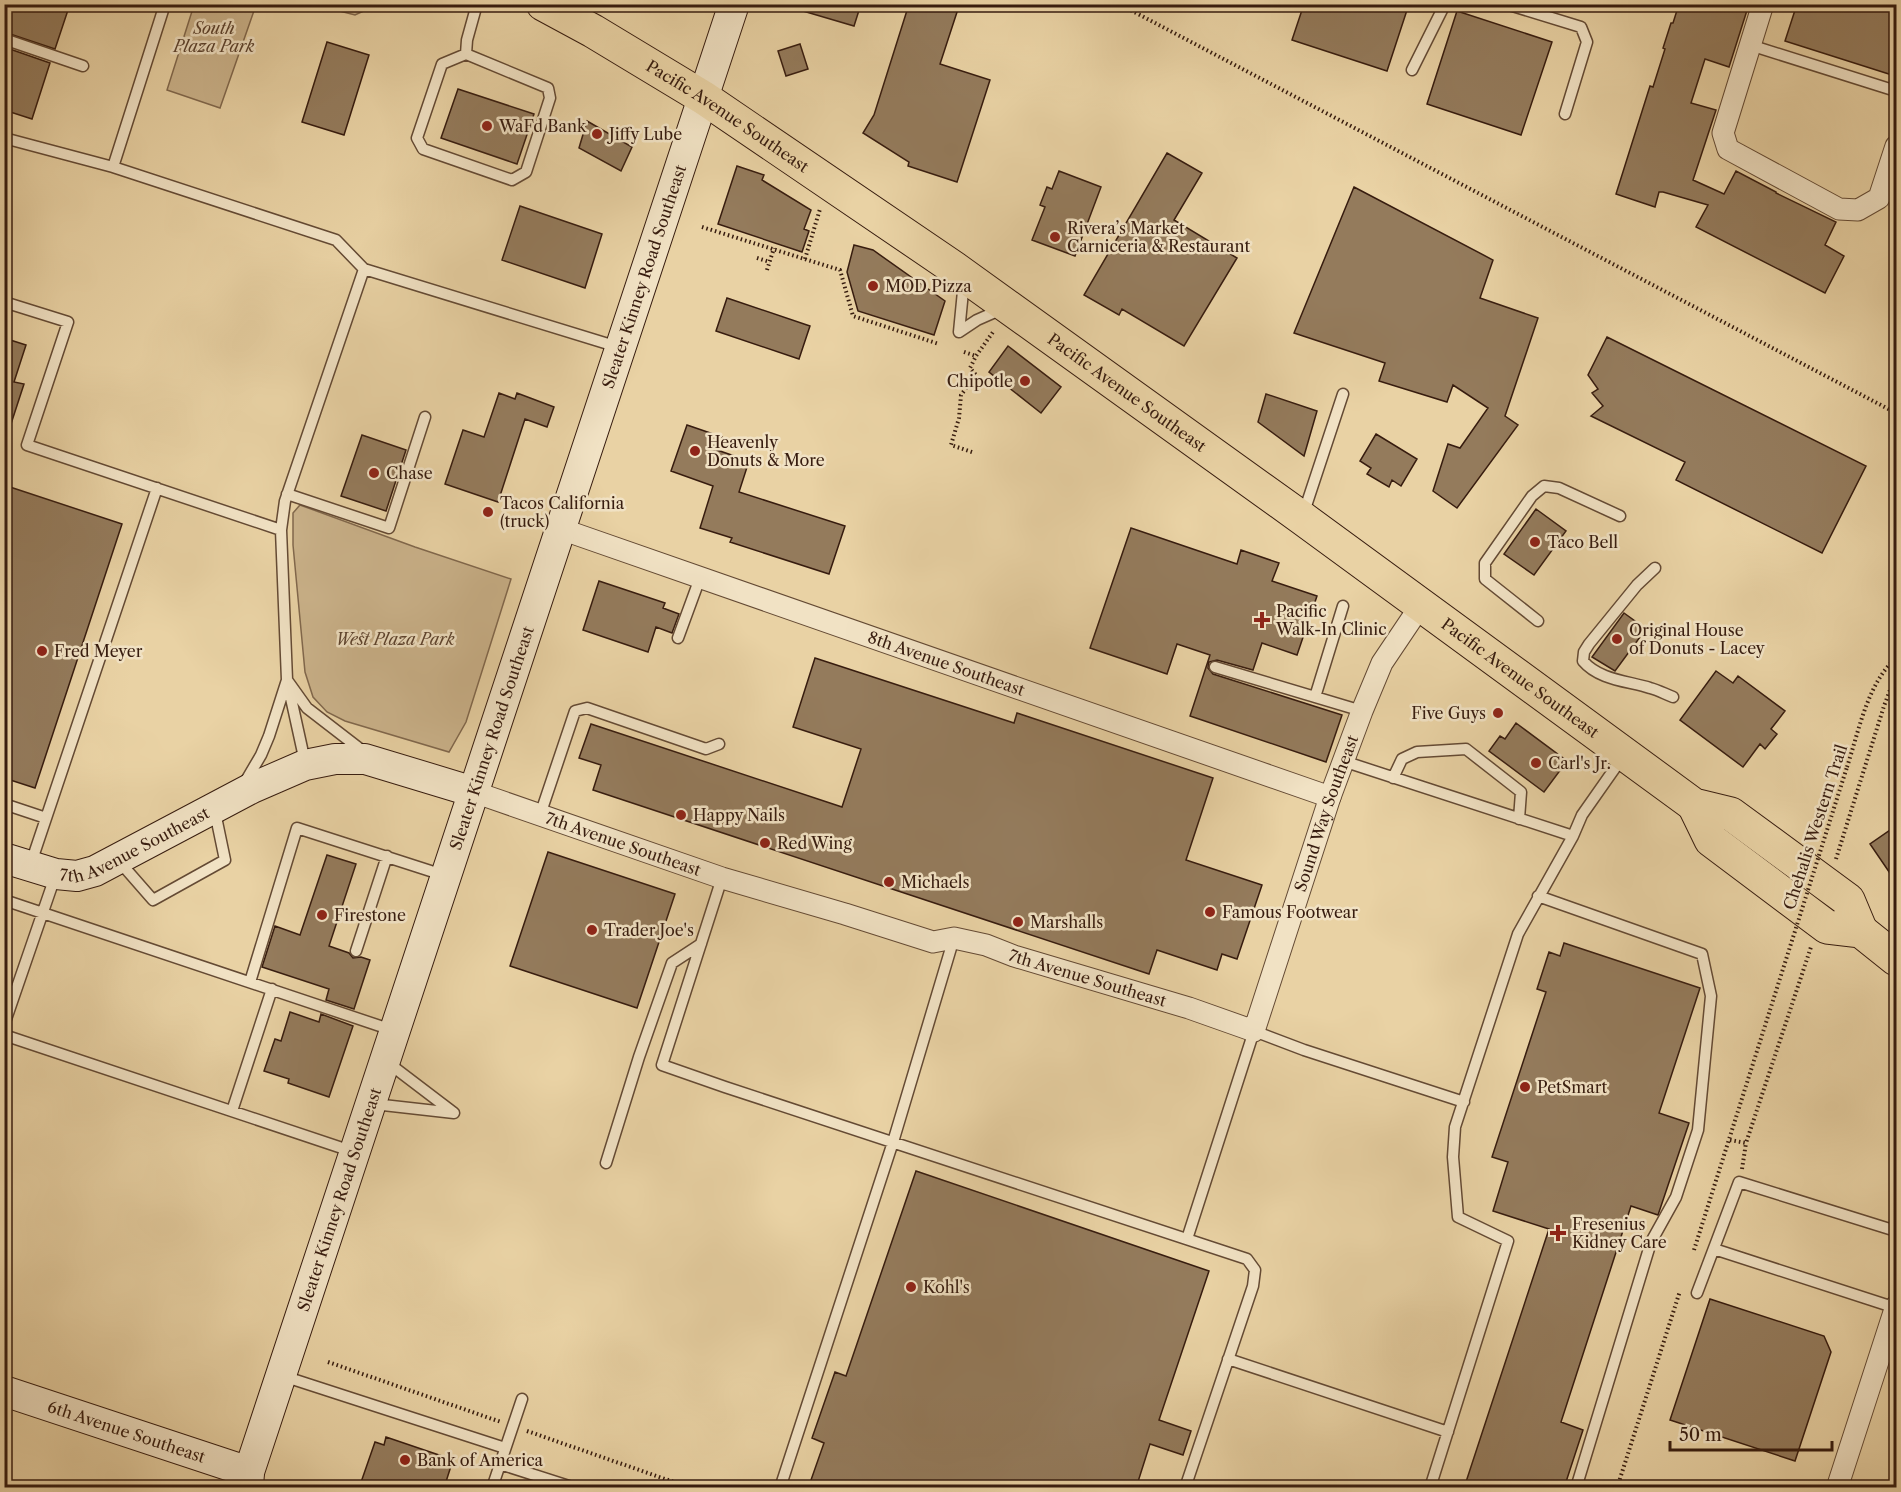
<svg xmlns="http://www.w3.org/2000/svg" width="1901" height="1492" font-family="'Libre Caslon Text',serif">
<rect width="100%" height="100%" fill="#e9d2a4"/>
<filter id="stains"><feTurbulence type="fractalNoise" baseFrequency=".00333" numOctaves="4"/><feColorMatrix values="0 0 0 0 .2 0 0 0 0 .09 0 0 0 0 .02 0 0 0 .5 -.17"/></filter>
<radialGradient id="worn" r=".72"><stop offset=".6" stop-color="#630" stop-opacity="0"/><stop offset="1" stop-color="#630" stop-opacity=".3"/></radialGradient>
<path fill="#cbb38b" stroke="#81684d" stroke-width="1.5" d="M 194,5 L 256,5 L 220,108 L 167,90 Z
M 316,5 L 377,4 L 377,5 L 355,15 Z
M 300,505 L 415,547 L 511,579 L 466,722 L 449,752 L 345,721 L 327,712 L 313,697 L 305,672 L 293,545 L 293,513 Z"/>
<path fill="#947b5c" stroke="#371c0f" stroke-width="1.5" d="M 9,4 L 70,4 L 55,49 L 4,32 L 4,17 Z
M 797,4 L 861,4 L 854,26 L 796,9 Z
M 909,4 L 950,4 L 958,9 L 940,64 L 990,80 L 957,182 L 908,166 L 909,162 L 863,133 L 874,115 Z
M 1304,4 L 1409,4 L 1387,71 L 1292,40 Z
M 1679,4 L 1749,4 L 1729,67 L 1705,59 L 1691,103 L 1716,110 L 1693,180 L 1724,194 L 1736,171 L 1776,192 L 1776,193 L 1836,222 L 1825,245 L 1844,256 L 1825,293 L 1696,227 L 1708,205 L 1663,192 L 1659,192 L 1655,207 L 1616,194 L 1650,86 L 1653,87 L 1665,49 L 1663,48 L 1671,23 L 1673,23 Z
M 1797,4 L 1888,4 L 1896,7 L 1896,59 L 1892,75 L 1785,41 Z
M 1457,11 L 1552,42 L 1521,135 L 1427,104 Z
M 327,42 L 369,55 L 344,135 L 302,122 Z
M 800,44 L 808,69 L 786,76 L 778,51 Z
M 4,47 L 50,63 L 32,119 L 4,110 Z
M 458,89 L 534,114 L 517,164 L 441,138 Z
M 587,121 L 632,147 L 621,171 L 579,148 Z
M 1167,153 L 1202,173 L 1174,220 L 1237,258 L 1184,346 L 1122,309 L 1119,315 L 1084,295 Z
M 737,166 L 764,175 L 762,180 L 811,210 L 804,229 L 809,231 L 802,252 L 718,224 Z
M 1059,171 L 1101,187 L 1075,256 L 1032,240 L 1045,207 L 1040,205 L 1047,187 L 1052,189 Z
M 1354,187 L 1493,260 L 1480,298 L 1538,318 L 1505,416 L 1518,425 L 1457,508 L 1433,491 L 1448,444 L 1460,448 L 1488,408 L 1453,385 L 1447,402 L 1379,381 L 1385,363 L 1294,333 Z
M 520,206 L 602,234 L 585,288 L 502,260 Z
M 854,245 L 873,250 L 945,301 L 934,335 L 858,311 L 847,272 Z
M 727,298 L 810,326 L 799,359 L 716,331 Z
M 1607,337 L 1866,466 L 1822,553 L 1676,480 L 1685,462 L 1591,416 L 1603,406 L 1592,393 L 1598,389 L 1588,375 Z
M 4,338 L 26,345 L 14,382 L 24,384 L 8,433 L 4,432 Z
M 1008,346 L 1061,387 L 1041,413 L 989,372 Z
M 499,393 L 515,399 L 517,393 L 554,407 L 547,427 L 525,419 L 498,502 L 445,484 L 463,430 L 484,437 Z
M 1266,394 L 1317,411 L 1304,456 L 1258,422 Z
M 687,425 L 722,437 L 717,450 L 749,461 L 739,492 L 845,526 L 829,574 L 730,542 L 732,538 L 700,528 L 713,486 L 671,471 Z
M 1376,434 L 1417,459 L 1401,486 L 1392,480 L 1389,487 L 1367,474 L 1371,468 L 1360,461 Z
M 362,435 L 406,450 L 386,511 L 341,496 Z
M 4,485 L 122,524 L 35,788 L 4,778 Z
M 1536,509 L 1566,531 L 1534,575 L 1504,554 Z
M 1131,528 L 1237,564 L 1241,550 L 1279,563 L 1272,581 L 1317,596 L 1297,655 L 1262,643 L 1253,670 L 1217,660 L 1209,662 L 1208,668 L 1213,674 L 1342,715 L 1326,762 L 1190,716 L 1210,655 L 1177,644 L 1167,674 L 1090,648 Z
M 599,581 L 665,603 L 663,608 L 679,614 L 672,633 L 656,627 L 648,652 L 583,630 Z
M 1624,613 L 1646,629 L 1615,671 L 1592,657 Z
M 815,658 L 1014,723 L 1017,713 L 1213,778 L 1186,860 L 1262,885 L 1237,959 L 1222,954 L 1217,970 L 1157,950 L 1149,974 L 593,790 L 601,765 L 579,758 L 591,724 L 842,807 L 861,749 L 793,727 Z
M 1716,671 L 1733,683 L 1738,676 L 1785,711 L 1771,729 L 1777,734 L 1765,749 L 1760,744 L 1743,767 L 1680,720 Z
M 1516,723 L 1567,761 L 1544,792 L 1489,751 L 1500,736 L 1505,739 Z
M 1896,826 L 1896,882 L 1870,844 Z
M 548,852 L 675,894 L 637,1008 L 510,966 Z
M 327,855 L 356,864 L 329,946 L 349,953 L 353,958 L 361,957 L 370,960 L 354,1009 L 326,1000 L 329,989 L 262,967 L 275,926 L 300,935 Z
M 1564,943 L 1700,988 L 1659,1113 L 1689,1123 L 1658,1215 L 1631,1206 L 1561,1422 L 1583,1430 L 1564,1488 L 1464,1488 L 1549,1229 L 1493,1211 L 1508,1162 L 1492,1157 L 1546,992 L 1537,989 L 1549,952 L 1560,956 Z
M 290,1012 L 319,1022 L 321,1014 L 353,1026 L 329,1097 L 288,1083 L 289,1079 L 264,1071 L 275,1039 L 281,1041 Z
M 916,1171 L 1209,1271 L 1159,1420 L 1191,1431 L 1183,1455 L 1150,1444 L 1136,1488 L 831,1488 L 811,1480 L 824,1443 L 812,1438 L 835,1372 L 846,1376 Z
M 1710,1299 L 1824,1336 L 1831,1352 L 1795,1461 L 1670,1420 Z
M 386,1437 L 442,1456 L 440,1463 L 451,1466 L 444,1488 L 359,1488 L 375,1442 L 384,1445 Z"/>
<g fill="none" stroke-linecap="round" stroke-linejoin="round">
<defs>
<path id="lane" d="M 165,4 L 113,167 L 336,240 L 364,269 L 618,347
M 1506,4 L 1581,27 L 1587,42 L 1565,114
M 4,39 L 83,66
M 1750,45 L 1896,91
M 466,54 L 548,88 L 550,98 L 526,172 L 512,180 L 423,149 L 417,138 L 442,64 Z
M 466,54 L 467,40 L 477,4
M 1412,70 L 1445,4
M 4,138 L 113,167
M 964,281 L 959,332 L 977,320 L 1002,309
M 4,302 L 68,322 L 27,445 L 281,530
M 287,494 L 389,528 L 425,417
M 1303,515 L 1343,394
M 1655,568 L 1637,585 L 1589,644 L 1584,652 L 1583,661 C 1599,680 1628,681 1650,688 C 1658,690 1665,694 1673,697
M 1538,621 L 1485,579 L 1485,563 L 1532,496 L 1544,486 L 1559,488 L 1620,516
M 678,638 L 700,578
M 1215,667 L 1362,711
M 1315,697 L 1343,606
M 1343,761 L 1573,836
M 305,762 L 287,680 L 281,530 L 285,501 L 364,269
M 1393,778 L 1402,759 L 1417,752 L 1466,749 L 1521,792 L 1519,819
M 244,784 L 261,755 L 269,736 L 287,680 L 307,708 L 364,752
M 4,804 L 46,818
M 540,815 L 575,711 L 587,708 L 706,749 L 719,744
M 118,860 L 153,900 L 225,860 L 215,812
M 31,863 L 157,488
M 722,878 L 662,1065 L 725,1087 L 1247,1259 L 1255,1270 L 1253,1286 L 1185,1488
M 1538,896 L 1702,954 L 1711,996 L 1698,1130 L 1676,1197 L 1651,1242 L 1576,1488
M 4,900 L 392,1030
M 356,951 L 387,856
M 250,982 L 297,828 L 443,875
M 4,1025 L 56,874
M 4,1035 L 354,1152
M 374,1104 L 454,1113 L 387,1062
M 232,1111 L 272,989
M 606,1163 L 639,1057 L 672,963 L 701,944
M 1187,1239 L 1254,1031 L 1304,1050 L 1464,1102
M 1714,1249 L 1896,1308
M 1697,1293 L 1739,1182 L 1896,1231
M 1228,1359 L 1448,1432
M 283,1376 L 505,1448
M 500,1464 L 575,1488
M 492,1488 L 522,1399
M 780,1488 L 893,1142 L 954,938
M 1430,1488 L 1508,1241 L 1458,1217 L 1453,1157 L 1455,1127 L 1518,934 L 1573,836 L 1582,815 L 1622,758"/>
<g id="street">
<path d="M 1763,4 L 1723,133 L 1728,149 L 1839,209 L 1858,210 L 1879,198 L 1896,146"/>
<path id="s1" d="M 561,529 L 1330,797"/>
<path id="s2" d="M 474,792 L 722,878 L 845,914 L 933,942 L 954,938 L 986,945 L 1014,956 L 1189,1008 L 1254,1031 L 1330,797 L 1362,711 L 1382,663 L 1421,605"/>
<path d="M 1837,1488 L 1896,1306"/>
</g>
<g id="secondary">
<path id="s3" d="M 4,858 L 56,874 L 77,876 L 95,871 L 252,788 L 305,765 L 335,759 L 365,759 L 474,792"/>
<path id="s4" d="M 4,1391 L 249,1472"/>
<path id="s5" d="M 248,1488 L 249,1472 L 734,4"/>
</g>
<g id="primary">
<path id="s6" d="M 543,4 L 593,31 L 704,98 L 954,268 L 1302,518 L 1694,805 L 1731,814 L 1848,900 L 1861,931"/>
<path d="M 1694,805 L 1711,840 L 1827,927 L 1861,931 L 1896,959"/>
</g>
</defs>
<use href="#lane" stroke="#644a34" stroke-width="13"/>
<use href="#street" stroke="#644a34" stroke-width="23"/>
<use href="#secondary" stroke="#371c0f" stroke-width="32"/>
<use href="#primary" stroke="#371c0f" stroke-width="35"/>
<path stroke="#371c0f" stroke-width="4" stroke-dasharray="1.5 3" stroke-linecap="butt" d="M 1119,4 L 1896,413
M 702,227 L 840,270 L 853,316 L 939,344
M 757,258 L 770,262
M 805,259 L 820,209
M 767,270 L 774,248
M 964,352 L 976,356
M 972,452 L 951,445 L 959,418 L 961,395 L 976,375 L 970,368 L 976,356 L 993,332
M 1847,767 C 1859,731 1867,684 1896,658
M 1836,859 L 1884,706 L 1890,690 L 1896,681
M 1730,1140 L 1746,1143 L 1811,947
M 1742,1169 L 1746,1143
M 1694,1250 L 1770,1010
M 328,1362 L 501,1422
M 527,1431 L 691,1488
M 1617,1488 L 1680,1291"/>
<use href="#lane" stroke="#f1e2c4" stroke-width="10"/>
<use href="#street" stroke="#f1e2c4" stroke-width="21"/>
<use href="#secondary" stroke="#f1e2c4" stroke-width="30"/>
<use href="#primary" stroke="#e9d2a4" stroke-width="33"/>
<path stroke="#371c0f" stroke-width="4" stroke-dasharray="1.5 3" stroke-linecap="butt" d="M 1770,1010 L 1847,767"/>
</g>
<g fill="#8f2418" stroke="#f1e2c4" stroke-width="2">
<circle cx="487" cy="126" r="6"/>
<circle cx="597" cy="134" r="6"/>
<circle cx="1055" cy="237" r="6"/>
<circle cx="873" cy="286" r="6"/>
<circle cx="1025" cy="381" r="6"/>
<circle cx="695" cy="451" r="6"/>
<circle cx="374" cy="473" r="6"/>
<circle cx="488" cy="512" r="6"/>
<circle cx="1535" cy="542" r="6"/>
<path d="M1259 611h6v6h6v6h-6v6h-6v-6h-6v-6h6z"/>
<circle cx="1617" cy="639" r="6"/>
<circle cx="42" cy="651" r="6"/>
<circle cx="1498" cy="713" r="6"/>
<circle cx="1536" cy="763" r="6"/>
<circle cx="681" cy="815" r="6"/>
<circle cx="765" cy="843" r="6"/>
<circle cx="889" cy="882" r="6"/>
<circle cx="1210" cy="912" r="6"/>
<circle cx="322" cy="915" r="6"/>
<circle cx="1018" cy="922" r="6"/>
<circle cx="592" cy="930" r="6"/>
<circle cx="1525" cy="1087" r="6"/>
<path d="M1555 1224h6v6h6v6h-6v6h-6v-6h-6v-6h6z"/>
<circle cx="911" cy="1287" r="6"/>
<circle cx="405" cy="1460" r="6"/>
</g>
<g text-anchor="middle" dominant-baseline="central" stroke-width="5" stroke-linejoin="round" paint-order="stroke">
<g font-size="16" font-style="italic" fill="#5c422e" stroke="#f1e2c4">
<text x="214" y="28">South<tspan x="214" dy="18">Plaza Park</tspan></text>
<text x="395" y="639">West Plaza Park</text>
</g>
<g font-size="16" fill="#371c0f" stroke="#f1e2c4">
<text stroke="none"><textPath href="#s6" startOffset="216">Pacific Avenue Southeast</textPath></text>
<text stroke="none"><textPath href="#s5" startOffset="1275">Sleater Kinney Road Southeast</textPath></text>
<text stroke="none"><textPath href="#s6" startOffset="702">Pacific Avenue Southeast</textPath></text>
<text stroke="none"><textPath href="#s1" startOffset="408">8th Avenue Southeast</textPath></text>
<text stroke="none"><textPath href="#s6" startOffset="1188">Pacific Avenue Southeast</textPath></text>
<text stroke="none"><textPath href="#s5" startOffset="789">Sleater Kinney Road Southeast</textPath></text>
<text stroke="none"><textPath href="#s2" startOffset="1048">Sound Way Southeast</textPath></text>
<text transform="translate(1815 827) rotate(-72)">Chehalis Western Trail</text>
<text stroke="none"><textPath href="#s3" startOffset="140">7th Avenue Southeast</textPath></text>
<text stroke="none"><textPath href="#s2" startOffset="158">7th Avenue Southeast</textPath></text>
<text stroke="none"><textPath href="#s2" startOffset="644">7th Avenue Southeast</textPath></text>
<text stroke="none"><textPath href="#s5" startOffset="303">Sleater Kinney Road Southeast</textPath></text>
<text stroke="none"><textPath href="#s4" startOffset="129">6th Avenue Southeast</textPath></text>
</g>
<g font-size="16" fill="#371c0f" stroke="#f1e2c4" text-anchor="start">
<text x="499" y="126">WaFd Bank</text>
<text x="609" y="134">Jiffy Lube</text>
<text x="1067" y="228">Rivera’s Market<tspan x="1067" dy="18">Carniceria &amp; Restaurant</tspan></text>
<text x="885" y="286">MOD Pizza</text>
<text x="1013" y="381" text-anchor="end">Chipotle</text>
<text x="707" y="442">Heavenly<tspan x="707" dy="18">Donuts &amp; More</tspan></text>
<text x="386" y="473">Chase</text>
<text x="500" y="503">Tacos California<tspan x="500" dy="18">(truck)</tspan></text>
<text x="1547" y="542">Taco Bell</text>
<text x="1276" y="611">Pacific<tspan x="1276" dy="18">Walk-In Clinic</tspan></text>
<text x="1629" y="630">Original House<tspan x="1629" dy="18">of Donuts - Lacey</tspan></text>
<text x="54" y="651">Fred Meyer</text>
<text x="1486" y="713" text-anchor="end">Five Guys</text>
<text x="1548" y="763">Carl's Jr.</text>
<text x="693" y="815">Happy Nails</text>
<text x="777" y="843">Red Wing</text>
<text x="901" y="882">Michaels</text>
<text x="1222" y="912">Famous Footwear</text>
<text x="334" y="915">Firestone</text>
<text x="1030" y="922">Marshalls</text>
<text x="604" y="930">Trader Joe's</text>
<text x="1537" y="1087">PetSmart</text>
<text x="1572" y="1224">Fresenius<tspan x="1572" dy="18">Kidney Care</tspan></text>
<text x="923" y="1287">Kohl's</text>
<text x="417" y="1460">Bank of America</text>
</g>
</g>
<rect width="1901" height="1492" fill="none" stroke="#e9d2a4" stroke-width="24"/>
<rect x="6" y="6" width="1889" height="1480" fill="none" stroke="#371c0f" stroke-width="3"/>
<rect x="12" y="12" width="1877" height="1468" fill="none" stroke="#371c0f" stroke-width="1.5"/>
<path d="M1670 1441v9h162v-9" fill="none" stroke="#371c0f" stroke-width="3"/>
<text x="1679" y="1441" font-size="18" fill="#371c0f" stroke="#f1e2c4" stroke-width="4.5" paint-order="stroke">50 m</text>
<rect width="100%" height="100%" filter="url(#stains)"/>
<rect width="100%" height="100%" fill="url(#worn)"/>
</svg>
